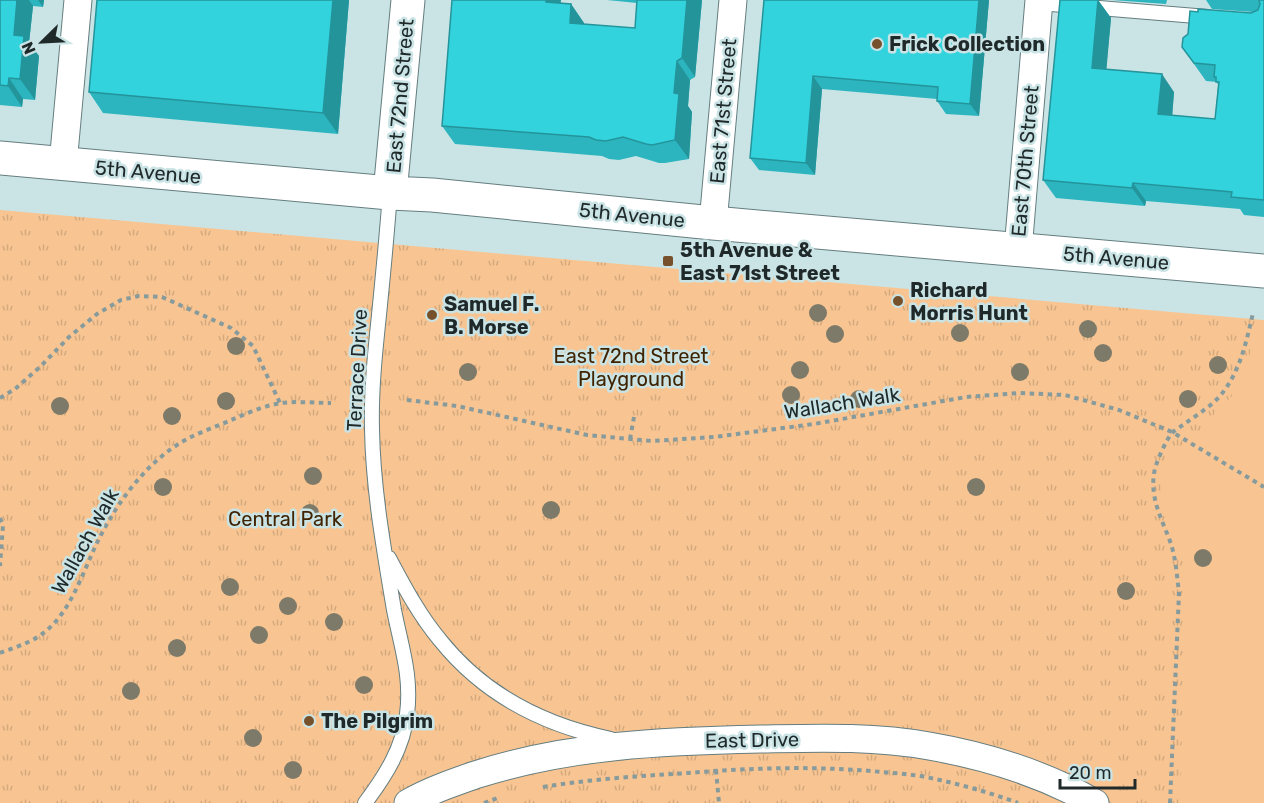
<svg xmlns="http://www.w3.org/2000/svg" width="1264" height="803" font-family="Rubik,sans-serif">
<defs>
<pattern id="grass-tufts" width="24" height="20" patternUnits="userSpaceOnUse" patternTransform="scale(1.5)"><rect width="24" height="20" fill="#f8c592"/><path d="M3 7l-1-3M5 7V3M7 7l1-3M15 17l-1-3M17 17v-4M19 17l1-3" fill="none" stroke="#d4a97e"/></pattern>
</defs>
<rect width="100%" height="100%" fill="#cae4e6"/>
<path fill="url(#grass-tufts)" d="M 0,210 L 1264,320 L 1264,803 L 0,803 Z"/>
<path fill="#f8c592" d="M 1264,334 L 1264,803 L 1180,803 L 1186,581 L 1182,558 L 1163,511 L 1160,479 L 1215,413 L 1238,390 L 1237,386 L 1246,367 L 1252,346 L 1257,343 L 1258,336 Z"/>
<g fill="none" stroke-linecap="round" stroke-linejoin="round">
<defs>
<path id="lane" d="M 1039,3 L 1208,17
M 389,558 C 404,586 419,615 440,640 C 484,695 543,725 611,739
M 365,803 C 386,775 403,748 407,714 C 412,676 401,646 394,610 C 384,550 373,490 372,429 C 371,391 375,353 379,315 C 383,275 387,234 390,193"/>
<path id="street" d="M 63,164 L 78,0
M 713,223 L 733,0
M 1018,250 L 1039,0
M 408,803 C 429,791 452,783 475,775 C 568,745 664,741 761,739 C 817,738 873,736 929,746 C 987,756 1044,774 1095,803"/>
<path id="secondary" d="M 0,158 L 390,193 L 432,195 L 713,223 L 1264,271
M 390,193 L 408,0"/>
</defs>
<use href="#lane" stroke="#657d7f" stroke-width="16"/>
<use href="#street" stroke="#657d7f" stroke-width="29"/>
<use href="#secondary" stroke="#657d7f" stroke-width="35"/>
<path stroke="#879b9d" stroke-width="4" stroke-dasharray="4.5 4.5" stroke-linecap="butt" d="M 0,398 L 15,389 L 40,367 L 69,337 L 97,314 L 121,300 L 139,296 L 162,297 L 231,328 L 253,346 L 280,403
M 407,400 L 457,406 L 587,435 L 652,441 L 714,437 L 814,424 L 966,397 L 1019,393 L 1065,395 L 1119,410 L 1172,432 L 1264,487
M 630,439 L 634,417
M 0,518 L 3,525 L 0,566
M 0,653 C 13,648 30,643 42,634 C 73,612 84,566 102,533 C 121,497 150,459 187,439 C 200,432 215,427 229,421 C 245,414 263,406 281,403 C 297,401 315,403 331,403
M 716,770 L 719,803
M 543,787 C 591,779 640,776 688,773 C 749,768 810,766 871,771 C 892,773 914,774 935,779 C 963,785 991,793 1018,803
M 484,803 L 500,797
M 1170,803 L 1179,593 C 1177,576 1176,560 1171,544 C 1163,521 1150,500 1154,474 C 1155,464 1166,440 1172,433 C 1175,430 1180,427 1183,425 C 1195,416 1209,408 1219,397 C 1240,373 1246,343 1253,313"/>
<use href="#lane" stroke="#fff" stroke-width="14"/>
<use href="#street" stroke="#fff" stroke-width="27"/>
<use href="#secondary" stroke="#fff" stroke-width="33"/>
</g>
<g fill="#7e7a69">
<circle cx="818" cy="313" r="9"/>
<circle cx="1088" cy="329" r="9"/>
<circle cx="960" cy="333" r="9"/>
<circle cx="835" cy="334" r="9"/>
<circle cx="236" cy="346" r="9"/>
<circle cx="1103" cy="353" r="9"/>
<circle cx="1218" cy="365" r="9"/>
<circle cx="800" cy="370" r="9"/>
<circle cx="468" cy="372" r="9"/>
<circle cx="1020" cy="372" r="9"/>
<circle cx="791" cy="395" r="9"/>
<circle cx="859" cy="399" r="9"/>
<circle cx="1188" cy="399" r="9"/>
<circle cx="226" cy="401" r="9"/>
<circle cx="60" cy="406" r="9"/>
<circle cx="172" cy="416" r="9"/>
<circle cx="313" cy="476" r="9"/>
<circle cx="163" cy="487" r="9"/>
<circle cx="976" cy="487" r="9"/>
<circle cx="551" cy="510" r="9"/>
<circle cx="310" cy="513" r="9"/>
<circle cx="1203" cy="558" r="9"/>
<circle cx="230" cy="587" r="9"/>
<circle cx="1126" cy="591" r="9"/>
<circle cx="288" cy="606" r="9"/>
<circle cx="334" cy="622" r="9"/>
<circle cx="259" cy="635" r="9"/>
<circle cx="177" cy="648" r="9"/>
<circle cx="364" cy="685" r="9"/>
<circle cx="131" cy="691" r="9"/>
<circle cx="253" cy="738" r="9"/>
<circle cx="293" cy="770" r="9"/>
</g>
<path fill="#2cb5bf" d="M 0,0 L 44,0 L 43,7 L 33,6 L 29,43 L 39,56 L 35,100 L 23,99 L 22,107 L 0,105 Z
M 349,0 L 338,134 L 103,113 L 89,92 Z
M 607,0 L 702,0 L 695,77 L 690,80 L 688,106 L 692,112 L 689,159 L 665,163 L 659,163 L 636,156 L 619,160 L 609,159 L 602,156 L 455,144 L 442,126 L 561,3 L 571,4 L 584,23 L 584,24 L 635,28 L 637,3 Z
M 764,0 L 989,0 L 979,116 L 946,114 L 937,101 L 937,99 L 822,89 L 815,175 L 759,170 L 750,158 Z
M 1098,0 L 1111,18 L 1106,69 L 1174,92 L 1172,116 L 1215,119 L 1218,85 L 1217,82 L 1206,81 L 1182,47 L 1253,12 L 1212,9 L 1206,0 L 1264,0 L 1264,217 L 1244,215 L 1240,209 L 1146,201 L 1145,206 L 1056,198 L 1043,180 Z
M 1112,0 L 1167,0 L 1166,4 Z"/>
<path fill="#24949b" d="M 17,0 L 29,0 L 33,6 L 29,43 L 39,56 L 35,100 L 20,79 L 14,35 Z
M 38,0 L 44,0 L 43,7 Z
M 333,0 L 349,0 L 338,134 L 323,113 Z
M 546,0 L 561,0 L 559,21 L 546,2 Z
M 687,0 L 702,0 L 695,77 L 682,58 Z
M 979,0 L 989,0 L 979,116 L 970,104 Z
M 1098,0 L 1111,18 L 1105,86 L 1092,68 Z
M 571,4 L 584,23 L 583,42 L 570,23 Z
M 677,61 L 690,80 L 688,106 L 692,112 L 689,159 L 675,140 L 674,93 Z
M 1162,74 L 1174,92 L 1171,132 L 1158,114 Z
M 813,76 L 822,89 L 815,175 L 806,163 Z
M 9,78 L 23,99 L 22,107 L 8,86 Z
M 1133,183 L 1146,201 L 1145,206 L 1132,188 Z"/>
<path fill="#33d3de" stroke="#24949b" stroke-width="1.5" d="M 0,0 L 17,0 L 14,35 L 24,36 L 20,79 L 9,78 L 8,86 L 0,85 Z
M 97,0 L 333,0 L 323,113 L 89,92 Z
M 452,0 L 546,0 L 546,2 L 571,4 L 570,23 L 635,28 L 637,0 L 687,0 L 682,58 L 677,61 L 674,93 L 679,94 L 675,140 L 652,145 L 646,144 L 623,137 L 606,141 L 596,140 L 589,137 L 442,126 Z
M 764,0 L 979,0 L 970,104 L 937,101 L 938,87 L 813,76 L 806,163 L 750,158 Z
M 1060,0 L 1098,0 L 1092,68 L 1162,74 L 1158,114 L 1215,119 L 1219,82 L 1216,82 L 1216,77 L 1214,77 L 1215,65 L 1194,63 L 1182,47 L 1183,38 L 1188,34 L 1190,11 L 1198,12 L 1198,9 L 1251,13 L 1258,10 L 1260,4 L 1259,0 L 1264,0 L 1264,200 L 1231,197 L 1232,192 L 1133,183 L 1132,188 L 1043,180 Z"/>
<g fill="#76512c" stroke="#cae4e6" stroke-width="2">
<circle cx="877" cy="44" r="6"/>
<rect x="662" y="255" width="12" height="12" rx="3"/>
<circle cx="898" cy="301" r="6"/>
<circle cx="432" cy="315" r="6"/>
<circle cx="309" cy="721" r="6"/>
</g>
<g text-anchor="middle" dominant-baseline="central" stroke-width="5" stroke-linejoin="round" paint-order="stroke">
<g font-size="20" font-weight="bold" fill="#1f292a" stroke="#cae4e6" text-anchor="start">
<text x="889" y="44">Frick Collection</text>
<text x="680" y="250">5th Avenue &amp;<tspan x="680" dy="23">East 71st Street</tspan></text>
<text x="910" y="290">Richard<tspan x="910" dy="23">Morris Hunt</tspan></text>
<text x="444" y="304">Samuel F.<tspan x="444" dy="23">B. Morse</tspan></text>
<text x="321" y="721">The Pilgrim</text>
</g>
<g font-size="20" fill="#1f292a" stroke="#cae4e6">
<text transform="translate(400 96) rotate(-85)">East 72nd Street</text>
<text transform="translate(723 111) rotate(-85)">East 71st Street</text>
<text transform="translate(1025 161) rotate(-85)">East 70th Street</text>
<text transform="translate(148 172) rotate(5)">5th Avenue</text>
<text transform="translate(632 215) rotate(6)">5th Avenue</text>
<text transform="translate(1116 258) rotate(5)">5th Avenue</text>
<text transform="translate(357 370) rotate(-87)">Terrace Drive</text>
<text transform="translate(842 403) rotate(-9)">Wallach Walk</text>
<text transform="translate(85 541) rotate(-61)">Wallach Walk</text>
<text transform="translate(752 740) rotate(-1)">East Drive</text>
</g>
<g font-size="20" fill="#402402" stroke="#cae4e6">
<text x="631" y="356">East 72nd Street<tspan x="631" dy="23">Playground</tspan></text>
<text x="285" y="519">Central Park</text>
</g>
</g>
<g transform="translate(42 42) rotate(246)" stroke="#cae4e6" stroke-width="4.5" paint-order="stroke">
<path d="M0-4.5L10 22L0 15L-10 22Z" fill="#1f292a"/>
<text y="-9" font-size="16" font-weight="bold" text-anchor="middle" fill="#1f292a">N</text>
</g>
<path d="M1060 779v9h75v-9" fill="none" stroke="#1f292a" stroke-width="3"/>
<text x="1069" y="779" font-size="18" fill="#1f292a" stroke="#cae4e6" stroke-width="4.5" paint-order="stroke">20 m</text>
</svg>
